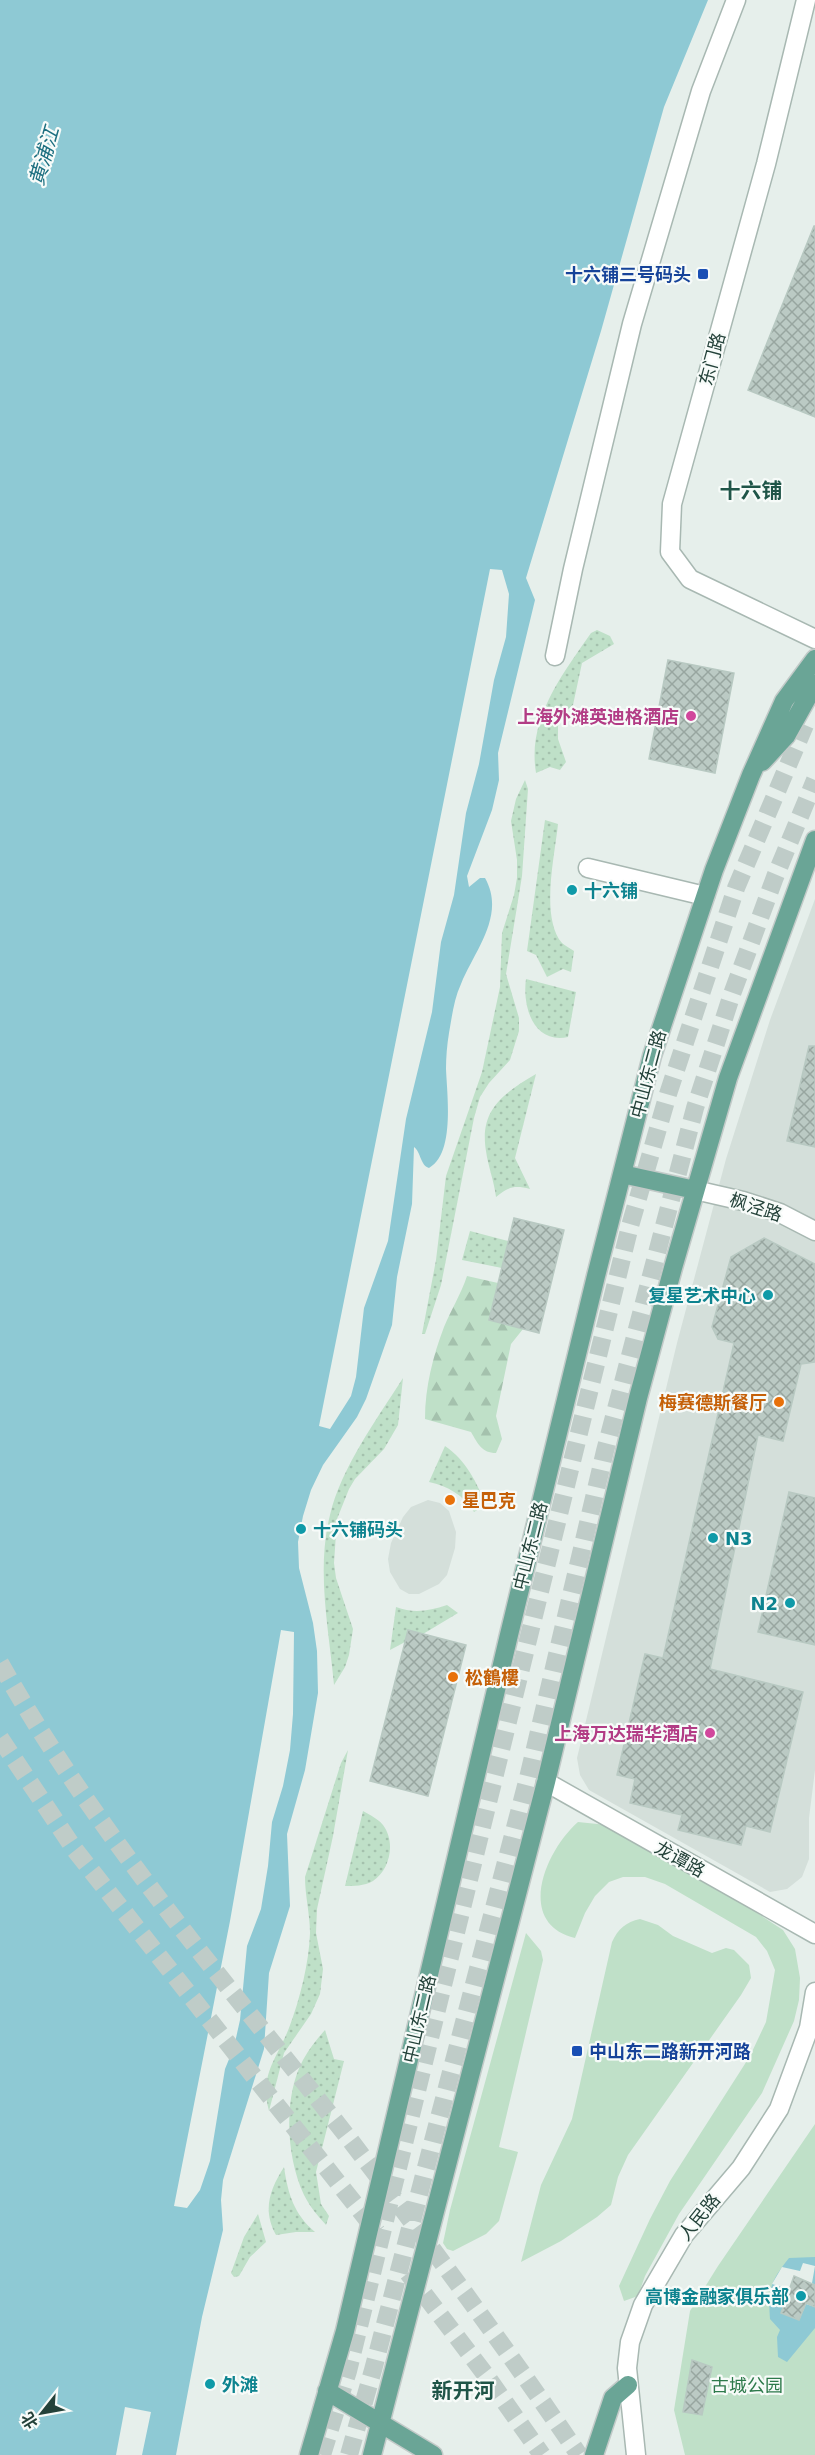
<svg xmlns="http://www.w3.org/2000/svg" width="815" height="2455" font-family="'DejaVu Sans','Noto Sans SC',sans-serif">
<defs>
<pattern id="grass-dots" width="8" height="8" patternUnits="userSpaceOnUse" patternTransform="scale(1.5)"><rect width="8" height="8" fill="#bfe0c8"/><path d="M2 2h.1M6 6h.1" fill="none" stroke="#a4c1ad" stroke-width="1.8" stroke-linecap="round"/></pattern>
<pattern id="forest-firs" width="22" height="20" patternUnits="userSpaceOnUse" patternTransform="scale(1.5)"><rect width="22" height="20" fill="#bfe0c8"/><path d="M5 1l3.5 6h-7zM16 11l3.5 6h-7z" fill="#a4c1ad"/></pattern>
<pattern id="building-cross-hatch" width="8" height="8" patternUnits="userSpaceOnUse" patternTransform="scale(1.5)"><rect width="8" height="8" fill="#bbcac4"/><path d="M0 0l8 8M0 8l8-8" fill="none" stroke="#98a6a0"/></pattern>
</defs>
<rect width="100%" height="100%" fill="#e6efeb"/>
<path fill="#d4dfda" d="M 815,899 L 815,1770 L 809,1818 L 809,1859 L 802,1877 L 787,1889 L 770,1892 L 589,1790 L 580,1775 L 577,1758 L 677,1343 L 726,1159 L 770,1020 Z
M 428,1500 L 440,1503 L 449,1511 L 456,1532 L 455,1548 L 447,1575 L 439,1584 L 419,1594 L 409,1594 L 400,1589 L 390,1572 L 388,1559 L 391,1543 L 403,1517 L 411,1507 Z"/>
<path fill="url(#grass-dots)" d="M 597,630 L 610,636 L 614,644 L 582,663 L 573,705 L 564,713 L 558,726 L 558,739 L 566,762 L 560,770 L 550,767 L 536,773 C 527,719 562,675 591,633 Z
M 525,780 L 528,789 L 522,876 L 506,974 L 519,1018 L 519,1031 L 510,1060 L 489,1083 L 480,1097 L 474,1118 L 441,1285 L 425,1334 L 422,1334 L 436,1260 L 446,1176 L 482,1072 L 500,987 L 502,933 L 514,895 L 517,878 L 517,860 L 511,821 L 516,799 Z
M 545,820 L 558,824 C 555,855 540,917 562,943 C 565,946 570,948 574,951 L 571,972 L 563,969 L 547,977 L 536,955 L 527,951 Z
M 526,979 L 576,992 L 568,1037 C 534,1044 522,1008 526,979 Z
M 536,1074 L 515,1158 L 530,1189 C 514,1185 508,1187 496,1197 C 494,1181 488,1166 486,1151 C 479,1109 504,1093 536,1074 Z
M 470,1231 L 508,1241 L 502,1268 L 462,1260 Z
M 403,1378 L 398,1425 L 384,1449 L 355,1479 L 349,1489 L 337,1519 L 334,1563 L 336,1578 L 353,1629 L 349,1655 L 345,1667 L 334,1685 C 329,1630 316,1570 330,1515 C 341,1468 377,1419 403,1378 Z
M 445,1446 C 466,1460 477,1483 486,1505 L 474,1512 C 463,1495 448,1486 429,1482 Z
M 447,1605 L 458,1613 L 423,1634 L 408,1630 L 405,1642 L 390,1650 L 396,1607 C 414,1614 429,1611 447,1605 Z
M 348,1750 L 333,1836 L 317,1909 L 316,1933 L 323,1969 L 320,1994 L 311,2014 L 284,2053 L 269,2111 C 259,2074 277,2059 289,2028 C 300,1999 309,1963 310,1933 C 310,1914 305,1896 305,1877 L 341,1763 Z
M 363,1811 C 370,1815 378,1819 383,1825 C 396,1842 390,1870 373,1881 C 364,1886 354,1886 345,1886 Z
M 325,2030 L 334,2059 L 344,2061 L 316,2172 L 321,2204 L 329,2216 L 326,2225 C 318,2216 310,2207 304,2195 C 286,2157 283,2097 303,2060 C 309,2049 317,2039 325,2030 Z
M 284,2167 C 288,2194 294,2214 315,2232 L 296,2232 L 276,2235 C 262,2210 270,2189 284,2167 Z
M 258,2214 L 266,2242 L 250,2257 L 239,2276 L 234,2277 L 231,2273 L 244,2237 Z"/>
<path fill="url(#forest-firs)" d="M 467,1276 L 498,1283 L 489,1320 L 523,1329 L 511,1344 L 496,1416 L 502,1439 L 496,1453 C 482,1453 478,1444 471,1432 L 425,1419 C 425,1387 433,1356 444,1327 C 451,1310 461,1294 467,1276 Z"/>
<path fill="#bfe0c8" d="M 578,1822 L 607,1825 L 742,1903 L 783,1930 L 795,1949 L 800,1978 L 799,2000 L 794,2021 L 762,2093 L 679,2214 L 645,2276 L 638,2296 L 624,2301 L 619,2286 L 650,2219 L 670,2181 L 750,2056 L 766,2022 L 775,1970 L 767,1951 L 756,1937 L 665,1884 L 645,1877 L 623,1877 L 609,1882 L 595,1896 L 585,1913 L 575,1938 C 515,1923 545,1851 578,1822 Z
M 640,1919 L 658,1925 L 673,1936 L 712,1953 L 726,1948 L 734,1950 L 749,1965 L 751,1978 L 741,1995 L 628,2155 L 618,2177 L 611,2205 L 597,2217 L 561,2241 L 521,2262 L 541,2185 L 572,2119 L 612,1942 C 618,1929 626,1922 640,1919 Z
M 526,1933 L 541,1951 L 543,1960 L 499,2147 L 518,2152 L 499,2221 L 486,2234 L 453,2251 L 447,2249 L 443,2243 L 450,2210 Z
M 815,2124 L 815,2455 L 685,2455 L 674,2410 L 690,2311 L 718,2266 Z"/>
<path fill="#8ec9d4" d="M 0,0 L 708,0 L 664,107 L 601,331 L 526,578 L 535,600 L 498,753 L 499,780 L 492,810 L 467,876 L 469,887 L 480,878 L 485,878 C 506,915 475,950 461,984 C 454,999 452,1016 449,1033 C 447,1045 446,1057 446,1069 C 447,1094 455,1154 429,1168 C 420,1165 421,1152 414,1147 L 412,1204 L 397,1277 L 392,1325 L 366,1399 L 357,1417 L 323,1465 L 311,1490 L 303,1516 L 298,1542 L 299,1568 L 313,1623 L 317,1651 L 318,1693 L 305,1770 L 287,1834 L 290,1906 L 269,1973 L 264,2049 L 223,2180 L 221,2200 L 223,2230 L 202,2317 L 176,2455 L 0,2455 Z
M 815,2257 L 815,2328 L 787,2362 L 778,2357 L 777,2337 L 780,2330 L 770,2319 C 768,2289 770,2282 789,2258 Z"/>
<path fill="#e6efeb" d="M 490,569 L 502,570 L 509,594 L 506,637 L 494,680 L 479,764 L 466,813 L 454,895 L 441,942 L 432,1012 L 406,1119 L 388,1241 L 364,1308 L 356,1377 L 351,1396 L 330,1429 L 319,1426 Z
M 281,1630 L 294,1632 L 293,1714 L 290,1750 L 283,1786 L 272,1822 L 268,1866 L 261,1909 L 247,1946 L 240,2020 L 234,2047 L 225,2069 L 210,2161 L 200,2190 L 187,2208 L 174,2206 L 230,1921 Z
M 803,2263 L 815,2266 L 812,2283 L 815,2285 L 815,2307 L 806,2304 L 799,2320 L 789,2289 L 772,2284 L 782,2267 L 800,2271 Z
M 125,2407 L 151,2412 L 142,2455 L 116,2455 Z"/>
<path fill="url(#building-cross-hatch)" stroke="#b8c9c2" stroke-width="1.5" d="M 814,226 L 815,226 L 815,417 L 748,390 Z
M 668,660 L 734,673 L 715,773 L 649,759 Z
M 809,1046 L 815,1046 L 815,1147 L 787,1141 Z
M 514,1218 L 564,1230 L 539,1333 L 489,1320 Z
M 764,1238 L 815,1264 L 815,1362 L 801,1364 L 783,1441 L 758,1435 L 710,1669 L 803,1692 L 770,1832 L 746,1826 L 741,1845 L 678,1830 L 682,1815 L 630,1803 L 635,1779 L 617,1775 L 645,1654 L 663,1658 L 734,1343 L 718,1339 L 712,1327 L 731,1257 Z
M 789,1492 L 815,1498 L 815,1645 L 758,1632 Z
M 408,1630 L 466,1645 L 428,1796 L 370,1781 Z
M 794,2276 L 815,2285 L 815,2307 L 806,2303 L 799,2320 L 781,2313 Z
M 692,2360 L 712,2367 L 702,2415 L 683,2412 Z"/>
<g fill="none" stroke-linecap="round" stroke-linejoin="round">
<path stroke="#bfccc8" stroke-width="18" stroke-dasharray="18 9" stroke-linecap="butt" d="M 0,1663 C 97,1836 229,1985 350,2140 C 429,2243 506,2348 579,2455
M 0,1738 L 75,1850 L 377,2232
M 408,2273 L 485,2374 L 542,2455
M 322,2455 L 348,2371 L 630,1226 L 668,1094 L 736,888 L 805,725
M 349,2455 L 373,2370 L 528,1778 L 605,1451 L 695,1108 L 732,994 L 775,877 L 815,780"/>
<defs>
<path id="minor" d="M 806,0 L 766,164 L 672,504 L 670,552 L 690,579 L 815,639
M 555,656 L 573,569 L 632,324 L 701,91 L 736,0
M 588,868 L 705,896
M 695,1190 L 743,1201 L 780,1213 L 815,1231
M 546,1782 L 815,1934
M 636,2455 L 627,2368 L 630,2342 L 643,2305 L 684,2235 L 741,2168 L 779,2109 L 809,2028 L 815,1992"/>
<path id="major" d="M 762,762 L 786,736 L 815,684
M 622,1174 L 695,1190
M 327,2391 L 433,2455
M 309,2455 L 345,2331 L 508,1639 L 596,1276 L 652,1056 L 714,870 L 751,775 L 784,701 L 815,659
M 372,2455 L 546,1782 L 638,1398 L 673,1268 L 728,1078 L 815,840
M 594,2455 L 613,2398 L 628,2385"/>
</defs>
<use href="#minor" stroke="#a8b8b2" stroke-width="21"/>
<use href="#major" stroke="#c2cac8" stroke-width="21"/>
<use href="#minor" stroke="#fff" stroke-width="18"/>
<use href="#major" stroke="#6aa596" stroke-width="18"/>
</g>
<g fill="#1a4fb4" stroke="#f7fbf9" stroke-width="2">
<rect x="697" y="268" width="12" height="12" rx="3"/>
<rect x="571" y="2045" width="12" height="12" rx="3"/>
</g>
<g fill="#d1479c" stroke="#f7fbf9" stroke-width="2">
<circle cx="691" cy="716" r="6"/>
<circle cx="710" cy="1733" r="6"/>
</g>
<g fill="#0f9aa8" stroke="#f7fbf9" stroke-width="2">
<circle cx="572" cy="890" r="6"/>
<circle cx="768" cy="1295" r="6"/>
<circle cx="301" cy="1529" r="6"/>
<circle cx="713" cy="1538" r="6"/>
<circle cx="790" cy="1603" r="6"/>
<circle cx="801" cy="2296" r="6"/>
<circle cx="210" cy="2384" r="6"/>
</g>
<g fill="#e8710a" stroke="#f7fbf9" stroke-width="2">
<circle cx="779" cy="1402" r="6"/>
<circle cx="450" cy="1500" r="6"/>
<circle cx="453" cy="1677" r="6"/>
</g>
<g text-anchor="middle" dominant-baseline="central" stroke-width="4.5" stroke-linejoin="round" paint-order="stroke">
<g font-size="18" font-weight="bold" fill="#164399" stroke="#f7fbf9" text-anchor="end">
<text x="691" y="274">十六铺三号码头</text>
<text x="589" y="2051" text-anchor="start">中山东二路新开河路</text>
</g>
<g font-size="18" fill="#24423a" stroke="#f7fbf9">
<text transform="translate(712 359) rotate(-75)">东门路</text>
<text transform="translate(648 1074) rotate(-75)">中山东二路</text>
<text transform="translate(756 1207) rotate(18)">枫泾路</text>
<text transform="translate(530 1546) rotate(-76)">中山东二路</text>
<text transform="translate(680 1859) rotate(29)">龙谭路</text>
<text transform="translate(419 2019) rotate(-77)">中山东二路</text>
<text transform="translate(699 2217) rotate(-51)">人民路</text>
</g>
<g font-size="18" font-weight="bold" fill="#b23c85" stroke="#f7fbf9" text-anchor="end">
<text x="679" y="716">上海外滩英迪格酒店</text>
<text x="698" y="1733">上海万达瑞华酒店</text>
</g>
<g font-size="18" font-weight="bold" fill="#0d838f" stroke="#f7fbf9" text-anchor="start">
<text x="584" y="890">十六铺</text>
<text x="756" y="1295" text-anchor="end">复星艺术中心</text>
<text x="313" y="1529">十六铺码头</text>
<text x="725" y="1538">N3</text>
<text x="778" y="1603" text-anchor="end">N2</text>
<text x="789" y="2296" text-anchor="end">高博金融家俱乐部</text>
<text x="222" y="2384">外滩</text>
</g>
<g font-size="18" font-weight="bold" fill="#c56008" stroke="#f7fbf9" text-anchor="start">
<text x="767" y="1402" text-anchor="end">梅赛德斯餐厅</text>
<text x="462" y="1500">星巴克</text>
<text x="465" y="1677">松鶴樓</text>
</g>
<g font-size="18" fill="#2d7a4b" stroke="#f7fbf9">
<text x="747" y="2385">古城公园</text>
</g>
<g font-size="20" font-style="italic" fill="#1c6f80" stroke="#f7fbf9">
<text transform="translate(44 156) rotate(-74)">黄浦江</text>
</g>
<g font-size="21" font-weight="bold" fill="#1f5548" stroke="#f7fbf9">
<text x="751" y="491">十六铺</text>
<text x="463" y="2391">新开河</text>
</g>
</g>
<g transform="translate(42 2413) rotate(239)" stroke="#f7fbf9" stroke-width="4.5" paint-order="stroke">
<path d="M0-4.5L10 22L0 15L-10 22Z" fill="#24423a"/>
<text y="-9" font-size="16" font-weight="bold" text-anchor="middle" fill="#24423a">北</text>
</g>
</svg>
